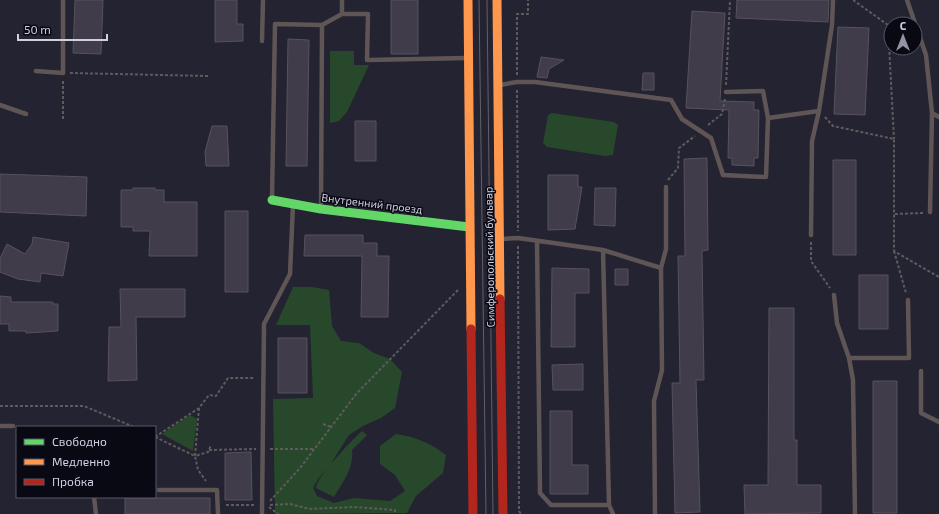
<svg xmlns="http://www.w3.org/2000/svg" width="939" height="514" font-family="'Exo 2',sans-serif">
<rect width="100%" height="100%" fill="#232331"/>
<path fill="#28482c" d="M 330,51 L 354,51 L 354,65 L 369,65 L 347,112 L 339,121 L 330,123 Z
M 552,113 L 614,122 L 618,125 L 613,155 L 605,156 L 547,147 L 543,143 L 548,115 Z
M 293,287 L 312,287 L 329,290 L 332,326 L 341,341 L 359,343 L 374,353 L 390,359 L 402,372 L 395,408 L 381,418 L 363,426 L 349,435 L 330,465 L 318,479 L 313,488 L 317,496 L 334,503 L 354,498 L 390,501 L 405,491 L 395,475 L 380,464 L 380,446 L 396,434 C 416,437 430,443 446,455 L 443,473 L 416,496 L 407,513 L 275,514 L 273,399 L 313,398 L 310,325 L 276,325 Z
M 190,415 L 197,419 L 193,451 L 162,434 Z
M 362,431 L 367,435 L 352,450 C 354,468 343,482 334,497 L 316,488 C 316,477 353,439 362,431 Z"/>
<path fill="#413c49" stroke="#57525d" d="M 75,0 L 103,0 L 101,54 L 73,53 Z
M 215,0 L 237,0 L 237,24 L 243,24 L 243,41 L 215,42 Z
M 391,0 L 418,0 L 418,54 L 391,54 Z
M 737,0 L 829,0 L 828,22 L 736,18 Z
M 692,11 L 725,13 L 720,101 L 754,102 L 754,110 L 759,110 L 758,158 L 754,158 L 754,166 L 732,165 L 732,158 L 728,158 L 729,110 L 686,108 Z
M 838,27 L 869,28 L 865,115 L 834,114 Z
M 288,39 L 309,40 L 307,166 L 286,166 Z
M 541,57 L 564,60 L 549,69 L 547,78 L 537,77 Z
M 643,73 L 654,73 L 654,90 L 642,90 Z
M 355,121 L 376,121 L 376,161 L 355,161 Z
M 212,126 L 227,126 L 229,166 L 206,166 L 205,152 Z
M 707,158 L 708,250 L 702,251 L 704,380 L 696,380 L 700,512 L 675,513 L 672,383 L 680,383 L 678,256 L 685,256 L 684,159 Z
M 833,160 L 856,160 L 856,255 L 833,255 Z
M 0,174 L 87,177 L 86,216 L 0,212 Z
M 548,175 L 578,175 L 578,187 L 582,187 L 575,229 L 548,230 Z
M 133,188 L 155,188 L 155,190 L 164,190 L 164,202 L 197,202 L 197,256 L 149,256 L 150,231 L 133,231 L 133,227 L 121,227 L 121,190 L 133,190 Z
M 595,188 L 616,188 L 615,226 L 594,225 Z
M 225,211 L 248,211 L 248,292 L 225,292 Z
M 305,235 L 363,235 L 363,243 L 377,243 L 377,256 L 389,256 L 388,317 L 361,317 L 362,256 L 304,256 Z
M 33,237 L 69,243 L 63,276 L 41,273 L 40,282 L 18,279 L 0,272 L 0,258 L 7,244 L 25,254 L 32,244 Z
M 552,268 L 589,269 L 589,293 L 575,293 L 575,347 L 551,347 Z
M 615,269 L 628,269 L 628,285 L 615,285 Z
M 859,275 L 888,275 L 888,329 L 859,329 Z
M 120,289 L 185,289 L 185,317 L 136,317 L 137,380 L 108,381 L 109,327 L 121,327 Z
M 0,296 L 11,297 L 11,302 L 53,302 L 53,304 L 58,304 L 58,331 L 26,333 L 26,331 L 9,331 L 9,324 L 0,324 Z
M 769,308 L 794,308 L 794,440 L 797,440 L 797,485 L 821,485 L 821,513 L 745,514 L 744,485 L 768,485 Z
M 278,338 L 307,338 L 307,393 L 278,393 Z
M 583,364 L 583,390 L 553,390 L 552,365 Z
M 873,381 L 897,381 L 897,513 L 873,513 Z
M 550,411 L 572,411 L 572,465 L 588,465 L 588,494 L 550,494 Z
M 251,452 L 252,500 L 225,500 L 225,453 Z
M 125,498 L 210,498 L 210,514 L 125,514 Z"/>
<g fill="none" stroke-linecap="round" stroke-linejoin="round">
<path stroke="#5f5a5c" stroke-width="2" stroke-dasharray="3 2" stroke-linecap="butt" d="M 853,0 L 888,25 L 894,139
M 888,25 L 891,27
M 70,73 L 208,76
M 517,75 L 517,14 L 528,14 L 528,0
M 726,85 L 730,0
M 517,90 L 518,231
M 825,117 L 833,126 L 894,139 L 894,251 L 939,277
M 63,119 L 63,80
M 708,125 L 722,114 L 725,99
M 668,180 L 678,168 L 679,148 L 695,136
M 895,214 L 923,213
M 811,242 L 811,261 L 830,288
M 518,246 L 519,511 L 521,514
M 894,251 L 906,293
M 0,406 L 84,406 L 134,427
M 199,408 L 195,456 L 208,452 L 211,445
M 323,424 L 331,427
M 155,437 L 199,408 L 209,395 L 216,396 L 228,378 L 255,378
M 155,437 L 195,456 L 198,470 L 206,481
M 270,449 L 315,449
M 209,450 L 256,449
M 270,501 L 300,468 L 357,393 L 458,290
M 226,505 L 254,505
M 270,505 L 290,504 L 309,509 L 354,507 L 395,510 L 395,514
M 269,507 L 278,514"/>
<path stroke="#5f5555" stroke-width="4.5" d="M 342,0 L 342,14 L 368,14 L 367,60 L 467,58
M 907,0 L 926,55 L 932,113 L 939,117
M 322,25 L 342,14
M 262,41 L 263,0
M 36,71 L 63,73 L 63,0
M 500,85 L 517,82 L 535,82 L 671,100 L 682,119 L 711,138 L 723,175 L 766,177 L 768,118 L 819,111 L 832,25 L 833,0
M 726,92 L 763,91 L 768,118
M 0,105 L 26,114
M 272,198 L 275,24 L 322,25 L 321,207
M 930,212 L 932,113
M 811,235 L 812,141 L 819,111
M 501,239 L 518,238 L 603,250 L 609,505 L 613,514
M 537,241 L 540,493 L 551,505 L 609,505
M 603,250 L 661,268
M 834,295 L 837,323 L 849,358 L 853,380 L 855,514
M 849,358 L 909,358 L 908,300
M 921,371 L 921,413 L 939,422
M 0,426 L 13,426
M 159,490 L 217,490 L 218,514
M 94,497 L 96,514
M 262,514 L 264,324 L 290,274 L 293,204
M 655,514 L 654,401 L 662,370 L 661,268 L 666,249 L 666,187"/>
<path stroke="#63d668" stroke-width="9" d="M 272,200 L 321,209 L 469,227"/>
<path stroke="#ff974d" stroke-width="9" d="M 468,0 L 471,329
M 497,0 L 500,299"/>
<path stroke="#b3261e" stroke-width="9" d="M 500,299 L 503,514
M 471,329 L 473,514"/>
<path stroke="#656065" stroke-width="1" d="M 479,0 L 486,514
M 487,0 L 493,514"/>
</g>
<g text-anchor="middle" dominant-baseline="central" stroke-width="3" stroke-linejoin="round" paint-order="stroke">
<g font-size="11" fill="#cfd0e2" stroke="#090914">
<text transform="translate(372 203) rotate(7)">Внутренний проезд</text>
<text transform="translate(489 257) rotate(-91)">Симферопольский бульвар</text>
</g>
</g>
<rect x="16" y="426" width="140" height="72" fill="#090914" stroke="#585966"/>
<rect x="24" y="439" width="20" height="6" fill="#63d668" stroke="#585966"/>
<text x="52" y="446" font-size="12" fill="#cfd0e2">Свободно</text>
<rect x="24" y="459" width="20" height="6" fill="#ff974d" stroke="#585966"/>
<text x="52" y="466" font-size="12" fill="#cfd0e2">Медленно</text>
<rect x="24" y="479" width="20" height="6" fill="#b3261e" stroke="#585966"/>
<text x="52" y="486" font-size="12" fill="#cfd0e2">Пробка</text>
<g transform="translate(903 36)"><circle r="19" fill="#090914" stroke="#585966"/>
<path d="M0-3L7 15L0 10L-7 15Z" fill="#9393a4"/>
<text y="-6" font-size="11" font-weight="bold" text-anchor="middle" fill="#cfd0e2">С</text>
</g>
<path d="M18 34v6h89v-6" fill="none" stroke="#cfd0e2" stroke-width="2"/>
<text x="24" y="34" font-size="12" fill="#cfd0e2" stroke="#090914" stroke-width="3" paint-order="stroke">50 m</text>
</svg>
